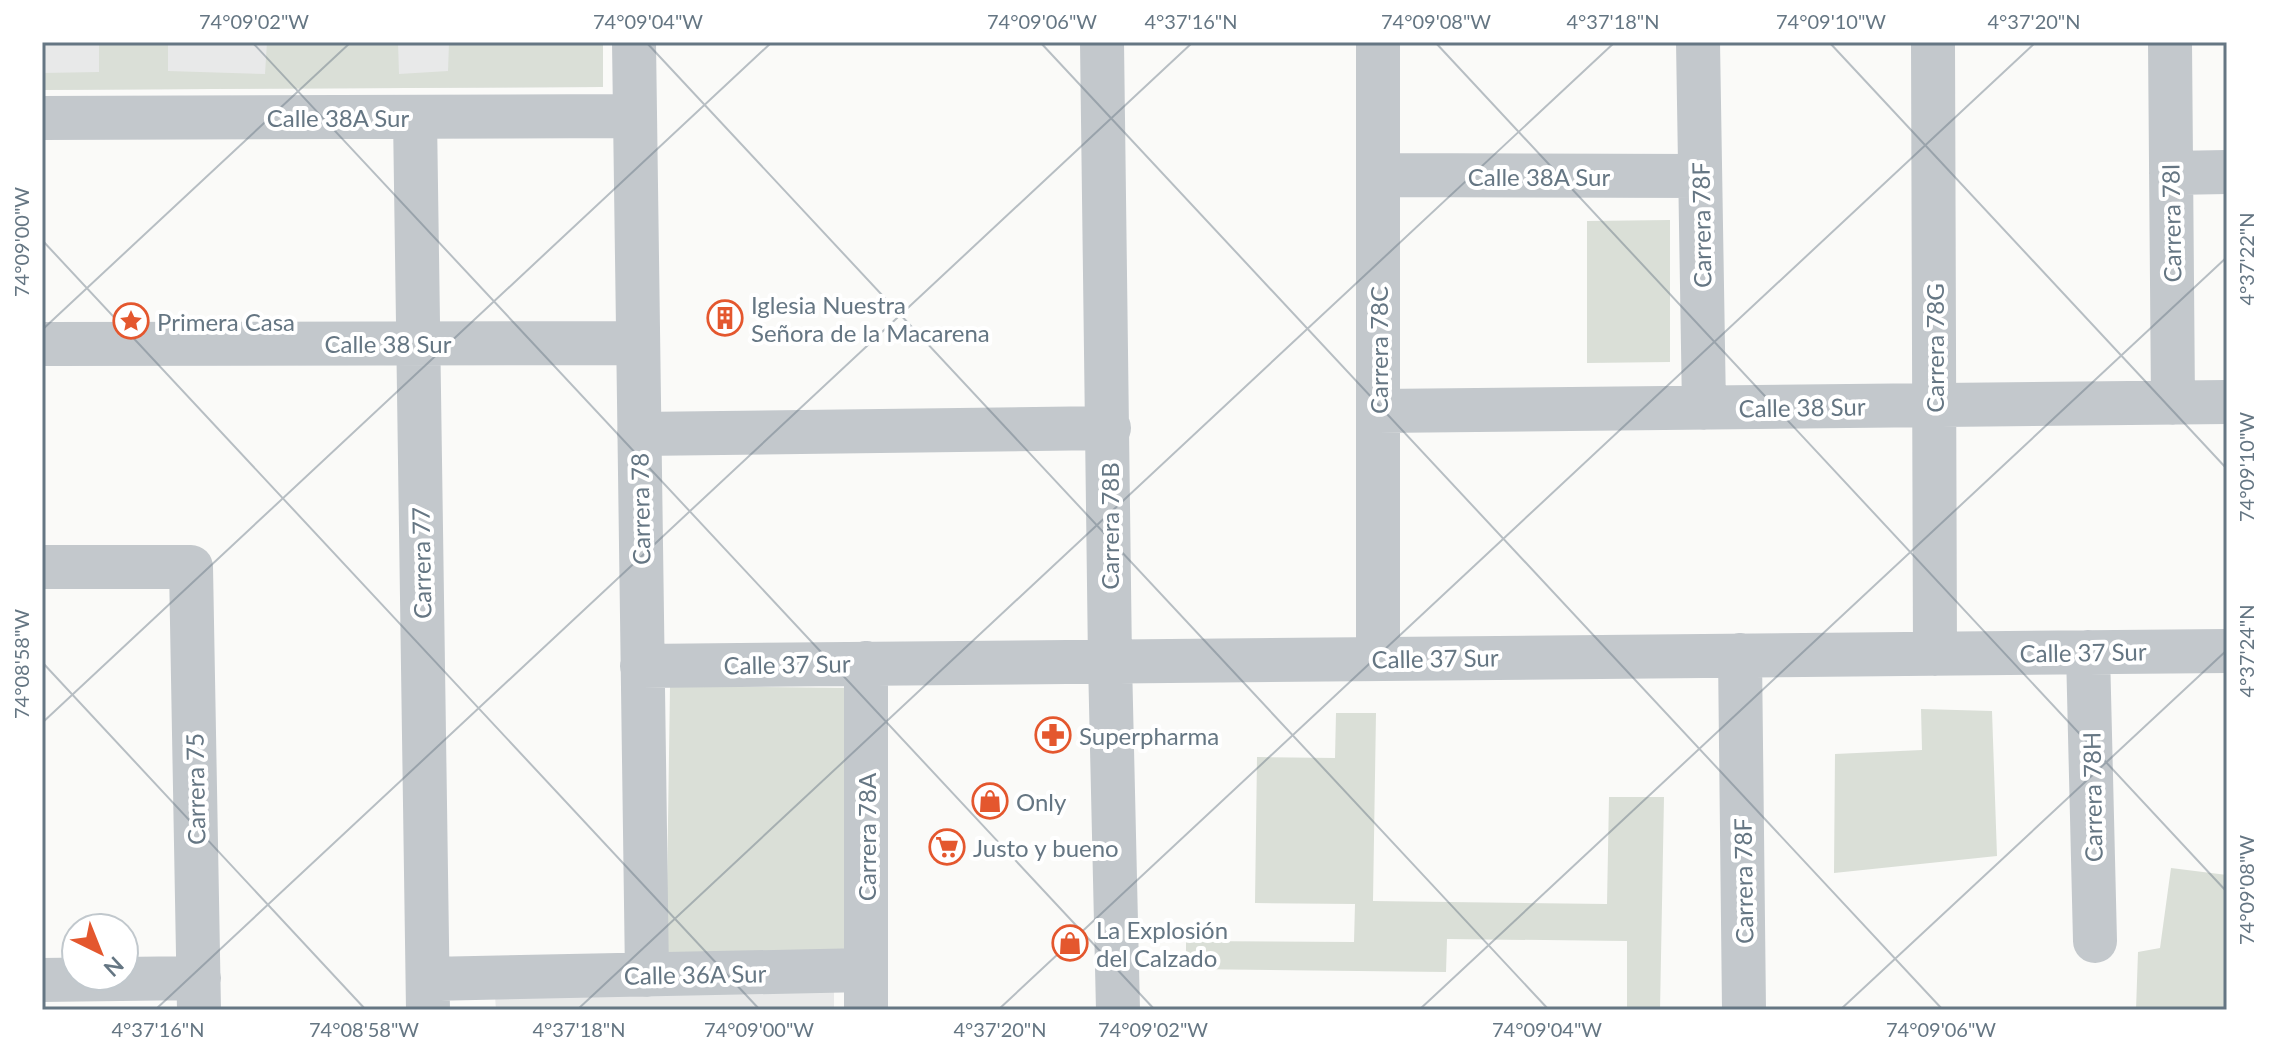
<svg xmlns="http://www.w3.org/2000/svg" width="2269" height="1052" font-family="Lato,sans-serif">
<rect width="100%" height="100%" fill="#fafaf8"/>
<path fill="#e8e9e9" d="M 42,42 L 603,42 L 603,87 L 42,90 Z
M 834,991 L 834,1010 L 496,1010 L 495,996 Z"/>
<path fill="#dadfd7" d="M 99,42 L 168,42 L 168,71 L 265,74 L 267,42 L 398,42 L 399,74 L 448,71 L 449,43 L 409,42 L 603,42 L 603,87 L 42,90 L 42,73 L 99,72 Z
M 1670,220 L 1670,362 L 1587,363 L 1587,221 Z
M 670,686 L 853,688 L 849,960 L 666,958 Z
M 1921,709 L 1992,711 L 1997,856 L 1834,873 L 1835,754 L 1922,750 Z
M 1336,713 L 1376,713 L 1373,901 L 1607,904 L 1609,797 L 1664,797 L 1660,1010 L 1627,1010 L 1627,941 L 1447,939 L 1446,972 L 1186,969 L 1186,941 L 1354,942 L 1355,904 L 1255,903 L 1257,757 L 1335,758 Z
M 2171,868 L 2227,875 L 2227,1010 L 2136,1010 L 2138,952 L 2160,948 Z"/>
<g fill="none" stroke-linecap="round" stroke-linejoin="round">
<path stroke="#c3c8cc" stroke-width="44" d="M 634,42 L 647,975
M 1102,42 L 1110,661 L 1118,1010
M 1698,42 L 1704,408
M 1933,42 L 1935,654
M 2170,42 L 2173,403
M 415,117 L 428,1010
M 42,118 L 634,116
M 2171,173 L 2227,172
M 1378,175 L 1700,176
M 42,344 L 638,343
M 1378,411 L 2227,402
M 639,434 L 1109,428
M 42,567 L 191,567 L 199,1010
M 2088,652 L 2095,941
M 1740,655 L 1744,1010
M 1378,658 L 1378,42
M 642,666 L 2227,651
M 428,979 L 866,970
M 42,980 L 199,978
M 866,1010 L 866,663"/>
</g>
<path fill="none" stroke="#657683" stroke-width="2" stroke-opacity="0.45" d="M 252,42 L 1155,1010M 646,42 L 1549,1010M 1040,42 L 1943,1010M 1435,42 L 2227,892M 1829,42 L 2227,469M 2223,42 L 2227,46M 42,240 L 760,1010M 42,330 L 351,42M 42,662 L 366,1010M 42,723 L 772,42M 155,1010 L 1193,42M 577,1010 L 1615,42M 998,1010 L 2036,42M 1419,1010 L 2227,257M 1840,1010 L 2227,650"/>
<defs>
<symbol id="building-ring" viewBox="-11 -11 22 22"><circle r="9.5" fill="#fff" stroke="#e4572e" stroke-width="1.5"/><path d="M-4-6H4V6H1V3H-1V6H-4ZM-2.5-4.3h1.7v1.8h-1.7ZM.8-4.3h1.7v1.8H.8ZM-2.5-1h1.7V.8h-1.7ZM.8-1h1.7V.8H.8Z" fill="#e4572e"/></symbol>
<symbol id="sight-ring" viewBox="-11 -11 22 22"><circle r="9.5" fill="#fff" stroke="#e4572e" stroke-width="1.5"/><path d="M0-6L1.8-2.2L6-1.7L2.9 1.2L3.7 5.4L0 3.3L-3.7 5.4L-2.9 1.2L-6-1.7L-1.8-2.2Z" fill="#e4572e"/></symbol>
<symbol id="pharmacy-ring" viewBox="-11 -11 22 22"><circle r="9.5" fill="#fff" stroke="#e4572e" stroke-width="1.5"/><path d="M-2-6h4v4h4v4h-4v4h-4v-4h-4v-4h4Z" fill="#e4572e"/></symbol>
<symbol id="shop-ring" viewBox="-11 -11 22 22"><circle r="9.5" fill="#fff" stroke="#e4572e" stroke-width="1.5"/><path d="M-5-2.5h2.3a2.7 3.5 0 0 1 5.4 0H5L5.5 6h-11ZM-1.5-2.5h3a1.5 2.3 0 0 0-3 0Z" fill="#e4572e"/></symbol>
<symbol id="supermarket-ring" viewBox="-11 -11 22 22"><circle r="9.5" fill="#fff" stroke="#e4572e" stroke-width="1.5"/><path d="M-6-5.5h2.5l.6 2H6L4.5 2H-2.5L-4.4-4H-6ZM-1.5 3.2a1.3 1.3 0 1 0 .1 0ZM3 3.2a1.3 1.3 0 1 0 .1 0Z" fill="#e4572e"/></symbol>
</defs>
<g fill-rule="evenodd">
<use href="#building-ring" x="705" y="298" width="40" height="40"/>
<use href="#sight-ring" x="111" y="301" width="40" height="40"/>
<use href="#pharmacy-ring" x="1033" y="715" width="40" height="40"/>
<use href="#shop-ring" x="970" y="781" width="40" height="40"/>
<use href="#supermarket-ring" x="927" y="827" width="40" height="40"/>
<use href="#shop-ring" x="1050" y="923" width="40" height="40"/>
</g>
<g text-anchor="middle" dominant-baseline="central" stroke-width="8" stroke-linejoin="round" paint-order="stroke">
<g font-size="24" fill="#657683" stroke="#fff">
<text x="338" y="117">Calle 38A Sur</text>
<text x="1539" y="176">Calle 38A Sur</text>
<text transform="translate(2171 223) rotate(-91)">Carrera 78I</text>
<text transform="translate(1701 225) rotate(-91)">Carrera 78F</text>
<text x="388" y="343">Calle 38 Sur</text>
<text transform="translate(1934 348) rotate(-90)">Carrera 78G</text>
<text transform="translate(1378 350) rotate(-90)">Carrera 78C</text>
<text transform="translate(1802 407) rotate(-1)">Calle 38 Sur</text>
<text transform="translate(640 509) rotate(-91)">Carrera 78</text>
<text transform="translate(1109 526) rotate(-90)">Carrera 78B</text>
<text transform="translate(421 563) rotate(-91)">Carrera 77</text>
<text transform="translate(2083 652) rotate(-1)">Calle 37 Sur</text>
<text transform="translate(1435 658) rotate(-1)">Calle 37 Sur</text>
<text transform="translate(787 664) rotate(-1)">Calle 37 Sur</text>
<text transform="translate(195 789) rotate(-91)">Carrera 75</text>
<text transform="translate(2092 797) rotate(-91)">Carrera 78H</text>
<text transform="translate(866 837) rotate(-90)">Carrera 78A</text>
<text transform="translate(1743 881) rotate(-91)">Carrera 78F</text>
<text transform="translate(695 974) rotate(-1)">Calle 36A Sur</text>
</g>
<g font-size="24" fill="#657683" stroke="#fff" text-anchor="start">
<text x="751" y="304">Iglesia Nuestra<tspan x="751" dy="28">Señora de la Macarena</tspan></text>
<text x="157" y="321">Primera Casa</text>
<text x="1079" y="735">Superpharma</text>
<text x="1016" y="801">Only</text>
<text x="973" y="847">Justo y bueno</text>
<text x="1096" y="929">La Explosión<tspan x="1096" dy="28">del Calzado</tspan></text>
</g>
</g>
<rect width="2269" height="1052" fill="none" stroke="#ffffff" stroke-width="88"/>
<g transform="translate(100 952) rotate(137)"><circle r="38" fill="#ffffff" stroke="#c1c8cd" stroke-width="2"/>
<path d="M0-6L14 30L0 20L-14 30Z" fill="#e4572e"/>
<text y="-12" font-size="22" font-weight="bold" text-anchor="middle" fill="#657683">N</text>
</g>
<rect x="44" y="44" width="2181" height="964" fill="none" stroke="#657683" stroke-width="3"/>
<g font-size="20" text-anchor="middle" fill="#657683">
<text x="254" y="29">74°09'02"W</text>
<text x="648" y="29">74°09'04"W</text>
<text x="1042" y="29">74°09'06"W</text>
<text x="1191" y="29">4°37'16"N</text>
<text x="1436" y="29">74°09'08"W</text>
<text x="1613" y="29">4°37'18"N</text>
<text x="1831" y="29">74°09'10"W</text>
<text x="2034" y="29">4°37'20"N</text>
<text transform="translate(22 242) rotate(-90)" y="7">74°09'00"W</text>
<text transform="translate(2247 259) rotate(-90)" y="7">4°37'22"N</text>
<text transform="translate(2247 467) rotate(-90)" y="7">74°09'10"W</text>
<text transform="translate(2247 651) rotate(-90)" y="7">4°37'24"N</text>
<text transform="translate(22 664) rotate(-90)" y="7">74°08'58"W</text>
<text transform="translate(2247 890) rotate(-90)" y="7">74°09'08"W</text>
<text x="158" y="1037">4°37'16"N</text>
<text x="364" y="1037">74°08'58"W</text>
<text x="579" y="1037">4°37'18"N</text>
<text x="759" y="1037">74°09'00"W</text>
<text x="1000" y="1037">4°37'20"N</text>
<text x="1153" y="1037">74°09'02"W</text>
<text x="1547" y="1037">74°09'04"W</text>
<text x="1941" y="1037">74°09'06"W</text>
</g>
</svg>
